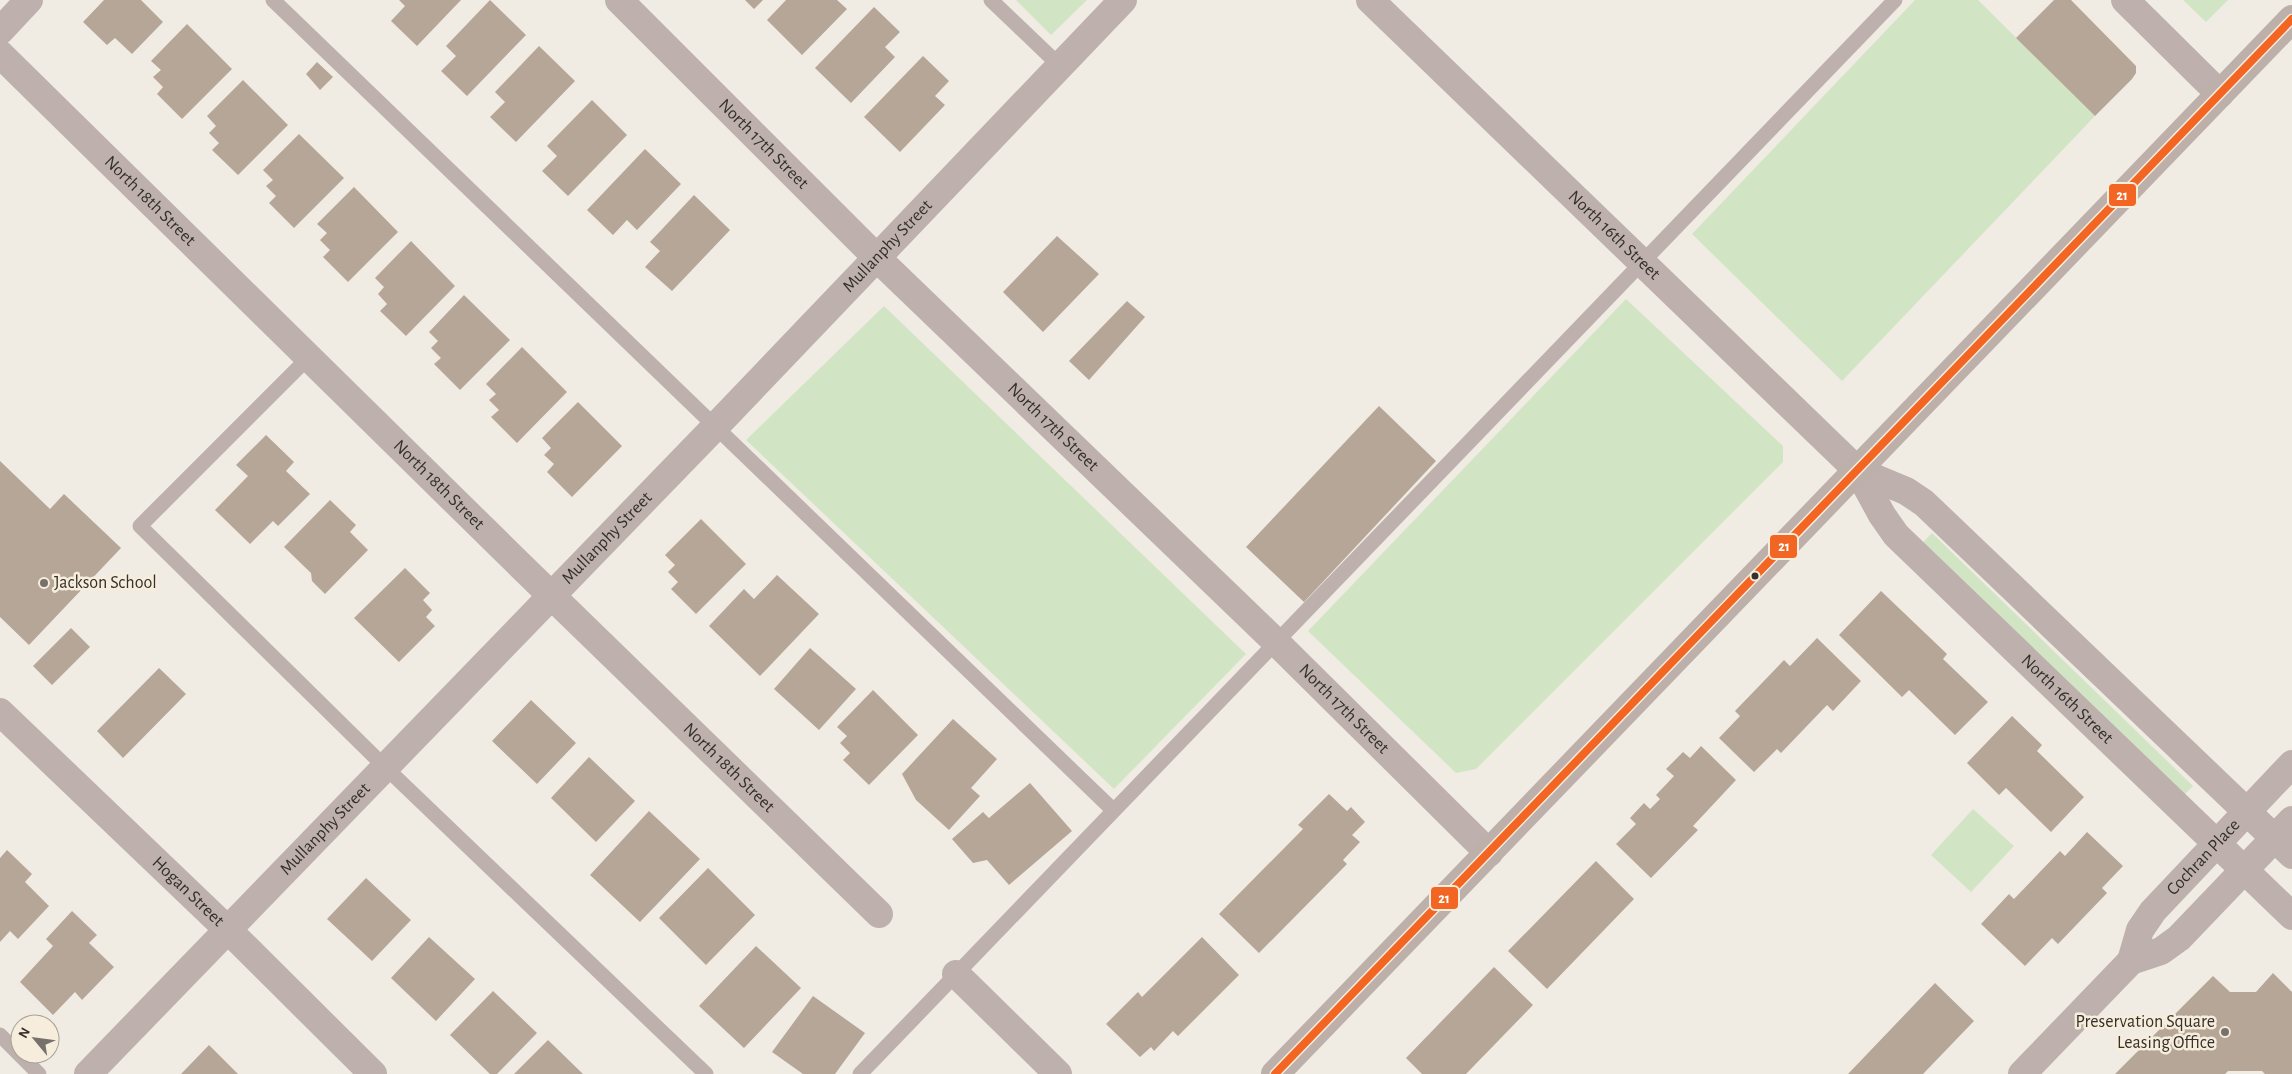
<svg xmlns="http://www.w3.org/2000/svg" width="2292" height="1074" font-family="'Alegreya Sans',sans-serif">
<rect width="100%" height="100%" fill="#f1ece3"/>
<path fill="#d1e5c4" d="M 1016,0 L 1087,0 L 1051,35 Z
M 1915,0 L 1978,0 L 2095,116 L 1842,381 L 1692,234 Z
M 2183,0 L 2228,0 L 2206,22 Z
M 1626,299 L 1783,446 L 1783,462 L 1476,769 L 1456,773 L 1308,631 Z
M 884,306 L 1246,654 L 1114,789 L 746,440 Z
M 1932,533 L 2193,786 L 2185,794 L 1923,542 Z
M 1973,809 L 2014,846 L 1971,892 L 1931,855 Z"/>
<path fill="#b6a698" d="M 104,0 L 141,0 L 163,22 L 132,54 L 115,38 L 107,45 L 83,22 Z
M 399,0 L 461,0 L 417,46 L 391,21 L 405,6 Z
M 490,0 L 526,35 L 467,96 L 441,71 L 456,56 L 446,46 Z
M 745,0 L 763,0 L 754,9 Z
M 786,0 L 837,0 L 847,9 L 802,55 L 767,20 Z
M 2054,0 L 2071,0 L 2136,66 L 2136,73 L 2132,79 L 2095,116 L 2016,38 Z
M 874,7 L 900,32 L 885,47 L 895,57 L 851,103 L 815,68 Z
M 187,24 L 232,69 L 182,119 L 157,94 L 163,87 L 153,77 L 161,70 L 151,61 Z
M 539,46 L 575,81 L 516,142 L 490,117 L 505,102 L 495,92 Z
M 923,56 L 949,81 L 935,96 L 945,105 L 900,152 L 864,117 Z
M 317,62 L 333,77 L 320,90 L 306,74 Z
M 243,80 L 288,125 L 238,175 L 212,150 L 219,143 L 209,133 L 216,126 L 207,116 Z
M 592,100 L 627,135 L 568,196 L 542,171 L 557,156 L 547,146 Z
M 299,134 L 344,178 L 294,228 L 269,203 L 276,196 L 266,186 L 273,180 L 263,170 Z
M 645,149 L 681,184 L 637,230 L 627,220 L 613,235 L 587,210 Z
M 354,187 L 398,232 L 348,282 L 323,257 L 330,250 L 320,240 L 327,233 L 317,224 Z
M 694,195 L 730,230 L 672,291 L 645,267 L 660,251 L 650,242 Z
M 1057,236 L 1099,274 L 1043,332 L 1003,292 Z
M 411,241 L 455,286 L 406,336 L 380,311 L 387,304 L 378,294 L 384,287 L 375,278 Z
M 464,295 L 510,340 L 460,390 L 434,364 L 441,358 L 431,348 L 438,341 L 429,332 Z
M 1127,301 L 1145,317 L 1089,380 L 1069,361 Z
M 522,347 L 567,392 L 517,443 L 491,417 L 499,410 L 489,400 L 496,394 L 486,384 Z
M 578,402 L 622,446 L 572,497 L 547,472 L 554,464 L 544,455 L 551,448 L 542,438 Z
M 1379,406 L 1436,461 L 1304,602 L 1246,547 Z
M 266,435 L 294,462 L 286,471 L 310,494 L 278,526 L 273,521 L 250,544 L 215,510 L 248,476 L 236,465 Z
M 0,461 L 50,509 L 64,494 L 121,548 L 29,645 L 0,617 Z
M 330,500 L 356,525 L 350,532 L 368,550 L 325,594 L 312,581 L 311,573 L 284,547 Z
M 701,519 L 746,564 L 696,614 L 671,589 L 678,582 L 668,572 L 675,565 L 665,555 Z
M 405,568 L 430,593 L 423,600 L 432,610 L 426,617 L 435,626 L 399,662 L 354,618 Z
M 777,575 L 819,614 L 760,676 L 709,626 L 744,589 L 754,599 Z
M 1881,591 L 1947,654 L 1943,659 L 1988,702 L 1955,735 L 1909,690 L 1902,697 L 1839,635 Z
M 71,628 L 90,647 L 52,685 L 33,666 Z
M 1817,638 L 1861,681 L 1833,711 L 1827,705 L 1781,753 L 1777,749 L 1754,772 L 1719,738 L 1740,716 L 1735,711 L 1784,660 L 1790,666 Z
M 810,648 L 856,689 L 819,730 L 774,689 Z
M 159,668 L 186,694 L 123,758 L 97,731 Z
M 873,690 L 918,735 L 869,785 L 843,760 L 850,753 L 840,743 L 847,736 L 837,727 Z
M 531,700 L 576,743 L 537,784 L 492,741 Z
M 2012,716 L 2042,745 L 2037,751 L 2084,797 L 2051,832 L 2006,788 L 1999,795 L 1967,763 Z
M 953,719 L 997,759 L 971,788 L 980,796 L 949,830 L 916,800 L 902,774 Z
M 1701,746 L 1736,780 L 1693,826 L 1698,830 L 1651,878 L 1616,844 L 1636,824 L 1630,818 L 1644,803 L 1650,809 L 1660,799 L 1656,795 L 1674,776 L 1666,769 L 1683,752 L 1690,758 Z
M 589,757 L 635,801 L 596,842 L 551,798 Z
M 1030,783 L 1072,831 L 1009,885 L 987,860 L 973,863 L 952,839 L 983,812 L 989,818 Z
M 1329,794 L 1347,811 L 1351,807 L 1365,822 L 1352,835 L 1360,842 L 1343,860 L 1347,864 L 1259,953 L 1219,914 L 1303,829 L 1298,825 Z
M 649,811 L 700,859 L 640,922 L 590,875 Z
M 2087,832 L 2123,866 L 2102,888 L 2107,893 L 2058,944 L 2052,938 L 2025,966 L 1981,924 L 2009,894 L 2014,899 L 2060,851 L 2065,856 Z
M 7,850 L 32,874 L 25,882 L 49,906 L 18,939 L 10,931 L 0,942 L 0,858 Z
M 1596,861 L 1634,899 L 1547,989 L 1508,951 Z
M 708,868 L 755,915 L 706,965 L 659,918 Z
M 366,878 L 411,920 L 372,961 L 327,919 Z
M 72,911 L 97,935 L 89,943 L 114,967 L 82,1000 L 75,992 L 53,1015 L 20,982 L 53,946 L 46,939 Z
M 429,937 L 475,979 L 436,1021 L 391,978 Z
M 1202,937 L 1239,975 L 1178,1036 L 1173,1031 L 1154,1051 L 1151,1047 L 1140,1057 L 1106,1024 L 1138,992 L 1142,997 Z
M 756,946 L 801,988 L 744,1048 L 699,1006 Z
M 1494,967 L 1533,1005 L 1466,1074 L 1422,1074 L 1406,1058 Z
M 2273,973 L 2292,992 L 2292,1074 L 2265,1074 L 2262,1071 L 2228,1071 L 2225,1074 L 2115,1074 L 2213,976 L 2230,992 L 2256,992 Z
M 1935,983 L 1974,1021 L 1923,1074 L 1848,1074 Z
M 493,991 L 537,1033 L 497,1074 L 490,1074 L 450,1035 Z
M 813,996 L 865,1033 L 835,1074 L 803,1074 L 772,1052 Z
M 548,1040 L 583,1074 L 514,1074 Z
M 209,1045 L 238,1074 L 181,1074 Z"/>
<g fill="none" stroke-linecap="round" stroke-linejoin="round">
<path stroke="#beb1ad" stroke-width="15" d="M 273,0 L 1113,810
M 991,0 L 1060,66
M 308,358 L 140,526 L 385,767 L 706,1074
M 0,1035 L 39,1074
M 860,1074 L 1895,0"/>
<g stroke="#beb1ad" stroke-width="28">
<path id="s1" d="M 619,0 L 876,257 L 1276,642 L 1489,853"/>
<path id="s2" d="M 1370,0 L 1858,471 L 1882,515 L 1896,535 L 2292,916"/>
<path d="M 2125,0 L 2220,94"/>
<path d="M 0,31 L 29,0"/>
<path id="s3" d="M 0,54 L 523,568 L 879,914"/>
<path d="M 1858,471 L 1906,491 L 1924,503 L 2292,855"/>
<path id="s4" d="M 0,712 L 228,930 L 373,1074"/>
<path id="s5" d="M 2131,961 L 2140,930 L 2153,911 L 2292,764"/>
<path d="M 956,974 L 1058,1074"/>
<path id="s6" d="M 88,1074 L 715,427 L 1123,0"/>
<path d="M 2022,1074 L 2131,961 L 2161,951 L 2179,938 L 2292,820"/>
</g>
<path stroke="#bdb0aa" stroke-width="28" d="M 1275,1074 L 2292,19"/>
<defs>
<path id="bus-1" d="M 1275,1074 L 2292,19"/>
</defs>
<use href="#bus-1" stroke="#f7eddd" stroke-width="11"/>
<use href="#bus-1" stroke="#f26522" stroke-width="8"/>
</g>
<circle fill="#34302a" stroke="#f7eddd" stroke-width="2" cx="1755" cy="576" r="4.5"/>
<g fill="#76726b" stroke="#f7eddd" stroke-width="2">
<circle cx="44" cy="583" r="5"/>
<circle cx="2225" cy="1032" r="5"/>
</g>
<g text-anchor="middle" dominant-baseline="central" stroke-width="5" stroke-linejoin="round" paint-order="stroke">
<g font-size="18" fill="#34302a" stroke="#f7eddd">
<text stroke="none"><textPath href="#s1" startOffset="204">North 17th Street</textPath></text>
<text stroke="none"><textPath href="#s3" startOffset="210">North 18th Street</textPath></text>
<text stroke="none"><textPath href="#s2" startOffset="339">North 16th Street</textPath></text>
<text stroke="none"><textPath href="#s6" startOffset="1151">Mullanphy Street</textPath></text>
<text stroke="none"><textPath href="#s1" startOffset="609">North 17th Street</textPath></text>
<text stroke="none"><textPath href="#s3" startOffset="615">North 18th Street</textPath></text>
<text stroke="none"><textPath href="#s6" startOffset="746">Mullanphy Street</textPath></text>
<text stroke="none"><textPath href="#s2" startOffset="990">North 16th Street</textPath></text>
<text stroke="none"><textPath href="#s1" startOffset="1014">North 17th Street</textPath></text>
<text stroke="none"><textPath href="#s3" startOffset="1020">North 18th Street</textPath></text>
<text stroke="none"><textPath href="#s6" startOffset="341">Mullanphy Street</textPath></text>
<text stroke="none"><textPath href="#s5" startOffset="129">Cochran Place</textPath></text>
<text stroke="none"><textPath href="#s4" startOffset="260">Hogan Street</textPath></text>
</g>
<g font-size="18" fill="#34302a" stroke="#f7eddd" text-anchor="start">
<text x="54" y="583">Jackson School</text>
<text x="2215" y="1022" text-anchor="end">Preservation Square<tspan x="2215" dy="21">Leasing Office</tspan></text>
</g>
</g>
<g stroke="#f7eddd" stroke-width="2">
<rect x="2108" y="183" width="29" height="24" rx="5" fill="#f26522"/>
<rect x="1769" y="534" width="29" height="25" rx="5" fill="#f26522"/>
<rect x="1430" y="886" width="29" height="24" rx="5" fill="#f26522"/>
</g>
<g font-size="14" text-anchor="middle" font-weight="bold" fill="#fff">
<text x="2122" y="200">21</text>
<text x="1784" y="551">21</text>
<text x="1444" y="903">21</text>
</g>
<g transform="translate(35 1039) rotate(299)"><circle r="24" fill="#f7eddd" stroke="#a9a195"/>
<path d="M0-4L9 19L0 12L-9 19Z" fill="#76726b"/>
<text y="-8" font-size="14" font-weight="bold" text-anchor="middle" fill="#34302a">N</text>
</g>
</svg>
